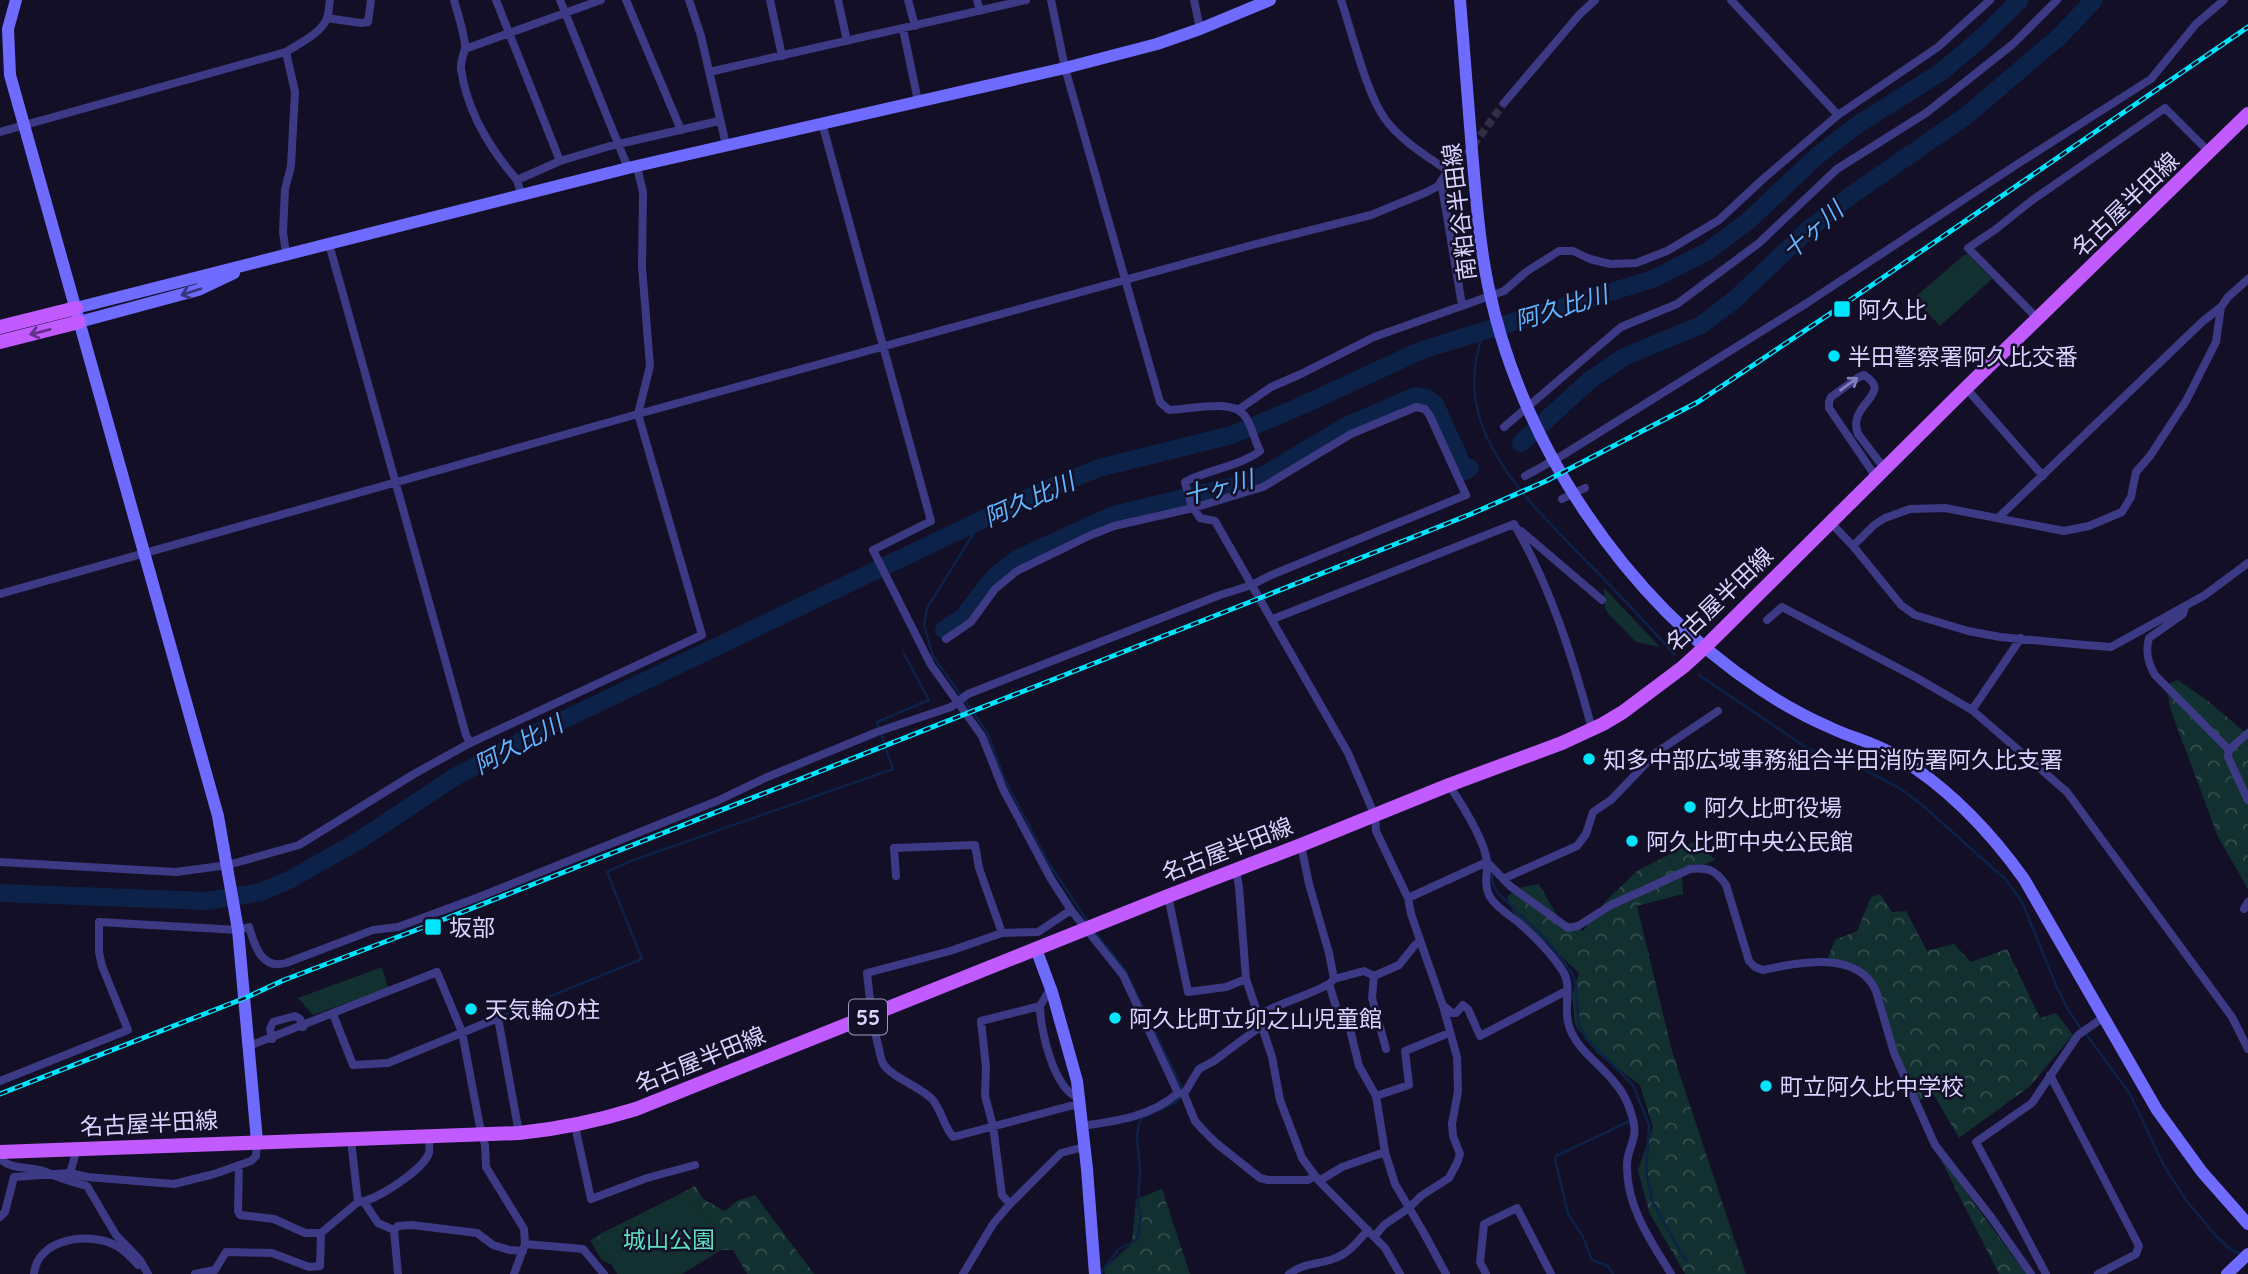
<svg xmlns="http://www.w3.org/2000/svg" width="2248" height="1274" font-family="Quicksand,'Noto Sans JP',sans-serif">
<defs>
<pattern id="forest-crowns" width="20" height="18" patternUnits="userSpaceOnUse" patternTransform="scale(1.75)"><rect width="20" height="18" fill="#12302f"/><path d="M2 6a3 3 0 1 1 6 0M12 15a3 3 0 1 1 6 0" fill="none" stroke="#344d4e"/></pattern>
</defs>
<rect width="100%" height="100%" fill="#130f26"/>
<path fill="url(#forest-crowns)" d="M 2178,680 L 2208,701 L 2248,735 L 2248,889 L 2218,837 L 2171,711 L 2166,685 Z
M 1696,841 L 1715,860 L 1682,874 L 1683,894 L 1637,906 L 1672,1051 L 1746,1274 L 1685,1274 L 1649,1212 L 1638,1170 L 1653,1127 L 1640,1085 L 1597,1053 L 1575,1025 L 1572,995 L 1579,973 L 1514,913 L 1507,897 L 1518,888 L 1539,884 L 1558,917 L 1583,931 L 1607,900 L 1637,871 Z
M 1880,894 L 1892,912 L 1906,911 L 1927,951 L 1954,944 L 1971,962 L 2007,949 L 2040,1018 L 2056,1013 L 2073,1035 L 2029,1087 L 1959,1138 L 1934,1095 L 1918,1101 L 1896,1050 L 1875,983 L 1856,964 L 1827,960 L 1835,940 L 1857,931 L 1871,897 Z
M 1938,1154 L 2026,1274 L 1999,1274 Z
M 695,1186 L 703,1199 L 725,1211 L 737,1201 L 755,1195 L 814,1274 L 747,1274 L 733,1250 L 721,1250 L 682,1274 L 631,1274 L 602,1260 L 590,1240 Z
M 1162,1189 L 1190,1274 L 1105,1274 L 1104,1269 L 1132,1243 L 1136,1199 Z"/>
<path fill="#12302f" d="M 1968,254 L 1992,279 L 1940,326 L 1914,298 L 1964,255 Z
M 1604,588 L 1660,647 L 1636,642 L 1608,613 L 1605,608 Z
M 382,967 L 388,988 L 313,1015 L 298,998 Z
M 682,1195 L 706,1215 L 709,1254 L 677,1274 L 617,1274 L 600,1246 L 599,1234 Z"/>
<g fill="none" stroke-linecap="round" stroke-linejoin="round">
<path stroke="#0c2248" stroke-width="2.5" d="M 1485,330 C 1444,426 1527,499 1587,562 C 1617,592 1646,623 1675,655
M 978,520 L 977,528 L 927,608 L 924,625 L 933,656 L 987,732 L 1004,778 L 1048,862 L 1088,922
M 1699,675 L 1807,748 L 1831,758 L 1861,768 L 1901,789 L 1921,804 L 2006,880 L 2022,902 L 2056,985 L 2067,1008 L 2081,1029
M 879,728 L 877,722 L 929,700 L 904,654
M 1492,874 L 1492,882 L 1497,892 L 1546,939 L 1572,973 L 1575,981 L 1579,1025 L 1587,1039 L 1633,1085 L 1649,1125 L 1646,1171 L 1653,1203 L 1686,1261
M 1094,931 L 1125,970 L 1182,1088 L 1180,1098 L 1176,1102 L 1142,1118 L 1139,1123 L 1137,1136 L 1140,1168 L 1138,1206 L 1141,1218 L 1137,1240 L 1119,1249 L 1102,1271 L 1102,1274
M 504,1015 L 642,959 L 607,872 L 631,861 L 893,769 L 881,734
M 2086,1034 L 2130,1094 L 2164,1166 L 2186,1200 L 2216,1236 L 2231,1250 L 2242,1254
M 1613,1274 L 1608,1266 L 1592,1260 L 1582,1235 L 1568,1214 L 1555,1159 L 1556,1156 L 1630,1121"/>
<path stroke="#0c2248" stroke-width="18" d="M 1521,443 L 1590,380 L 1624,357 L 1701,325 L 1733,301 L 1808,230 L 1850,196 L 1966,116 L 2060,36 L 2094,0
M 944,630 L 963,617 L 994,577 L 1017,559 L 1113,515 L 1242,484 L 1264,475 L 1346,426 L 1415,396 L 1427,398 L 1435,404 L 1465,471 L 1470,468
M 0,893 L 207,901 L 261,892 L 291,879 L 358,841 L 453,778 L 538,732 L 1044,490 L 1099,468 L 1232,435 L 1303,405 L 1422,350 L 1653,279 L 1708,251 L 1747,222 L 1816,157 L 1857,125 L 1941,72 L 1979,40 L 2020,0"/>
<path stroke="#312d47" stroke-width="8" stroke-dasharray="8 4" stroke-linecap="butt" d="M 1448,171 L 1467,154 L 1504,103"/>
<path stroke="#3d3a85" stroke-width="8" d="M 454,0 C 457,11 466,39 465,48 C 464,55 460,61 461,69 C 467,110 490,149 517,180
M 496,0 L 560,161
M 560,0 L 628,168
M 626,0 L 681,130
M 689,0 L 701,36 L 726,145
M 770,0 L 782,56
M 838,0 L 847,41
M 908,0 L 915,26
M 977,0 L 980,11
M 1051,0 L 1065,68 L 1160,402 L 1169,410 C 1187,410 1232,398 1244,415 C 1252,424 1254,440 1260,451 C 1238,467 1209,469 1185,482 L 1191,504 L 1200,518 L 1215,521 L 1348,753 L 1375,816 L 1376,831 L 1408,898 L 1411,914 L 1443,1006 L 1457,1057 L 1458,1091 L 1452,1124 L 1453,1136 L 1460,1154 L 1457,1163 L 1449,1178 L 1421,1196 L 1409,1208 L 1384,1225 L 1374,1237
M 1194,0 L 1200,29
M 1731,0 L 1838,115
M 327,18 L 361,23 L 368,22 L 371,0
M 903,29 L 918,101
M 465,49 L 601,0
M 709,72 L 1026,0
M 1504,103 L 1579,15 L 1595,0
M 822,123 L 931,521 L 873,550 L 931,665 L 982,736 L 1003,789 L 1051,879 L 1071,910 L 1123,975 L 1178,1093 L 1184,1094
M 0,132 L 286,52 C 298,44 322,33 327,18 C 329,13 329,5 330,0
M 1441,181 L 1462,305
M 522,197 L 517,180 L 560,161 L 610,146 L 719,121
M 329,244 L 466,735 L 470,743
M 286,254 L 283,232 L 285,189 L 291,166 L 295,92 L 286,52
M 2038,319 L 1968,248 L 1996,229 L 2031,201 L 2165,108 L 2210,153
M 1966,388 L 2043,476
M 1238,410 L 1271,387 L 1301,374 L 1374,337 L 1504,291 L 1526,272 L 1559,251 L 1573,251 L 1590,259 L 1610,264 L 1636,263 L 1667,251 L 1719,220 L 1762,180 L 1838,115 L 1938,47 L 1990,0
M 1504,427 L 1621,327 L 1677,304 L 1759,243 L 1837,169 L 1926,113 L 2013,44 L 2057,0
M 1525,476 L 1563,455 L 1807,303 L 2019,163 L 2151,79 L 2196,24 L 2224,0
M 1876,477 L 1829,408 L 1829,402 L 1831,397 L 1859,377 L 1864,375 C 1895,394 1846,404 1858,434 L 1884,468
M 1562,499 L 1585,488
M 1998,518 L 2202,322 L 2221,307 L 2228,297 L 2248,279
M 1830,522 L 1853,546 L 1901,605 L 1915,615 L 1968,631 L 2000,637 L 2085,645 L 2111,647 L 2205,595 L 2248,563
M 1521,531 L 1602,600
M 1853,546 L 1874,525 L 1885,518 L 1910,509 L 1945,508 L 2064,531 L 2089,526 L 2122,512 L 2131,497 L 2136,472 L 2150,456 L 2186,401 L 2216,342 L 2221,307
M 0,594 L 638,414 L 1252,245 L 1371,215 L 1427,192 L 1438,186 L 1448,171 C 1427,156 1401,141 1385,119 C 1366,93 1352,32 1341,0
M 2185,606 L 2183,614 L 2149,638 C 2145,652 2148,663 2155,675 L 2229,750 L 2228,757 L 2248,800
M 1273,619 L 1514,524 C 1551,587 1573,659 1592,729
M 1767,620 L 1782,607 L 1917,678 L 1972,710 L 2067,792 L 2232,1017 L 2248,1049
M 1972,710 L 2021,638
M 2229,750 L 2248,733
M 1449,785 C 1461,803 1484,839 1487,861 C 1488,874 1483,884 1490,897 C 1496,907 1509,915 1518,922 C 1534,936 1553,955 1564,973 C 1572,988 1563,1009 1569,1026 C 1577,1051 1600,1063 1615,1083 C 1623,1092 1629,1105 1632,1116 C 1640,1140 1626,1147 1627,1167 C 1627,1208 1651,1241 1671,1274
M 1301,845 L 1309,884 L 1329,953 L 1334,979 L 1329,984
M 0,862 L 176,872 L 228,865 L 299,845 L 414,774 L 470,743 L 702,635 L 638,414 L 650,366 L 642,267 L 643,192 L 637,167
M 1487,862 L 1510,886 L 1568,928 L 1578,926 L 1611,905 L 1690,869 C 1708,867 1716,870 1726,885 L 1749,961 L 1755,967 L 1763,970 C 1798,963 1857,949 1876,991 L 1894,1053 L 1935,1145 L 1991,1217 L 2031,1274
M 1236,870 L 1239,887 L 1246,979 L 1272,1057 L 1280,1100 L 1302,1158 L 1319,1181 L 1385,1248 L 1400,1274
M 896,876 L 894,848 L 975,845 L 979,868 L 1002,933
M 1503,879 L 1577,846 L 1586,834 L 1593,812 L 1611,800 L 1657,752 L 1718,711
M 1168,896 L 1188,992 L 1226,987 L 1246,979
M 1408,898 L 1487,862
M 2244,909 L 2248,902
M 1071,910 L 1038,932 L 1002,933 L 950,951 L 867,973 C 870,999 872,1024 879,1049 C 880,1053 881,1061 884,1065 C 892,1077 920,1087 932,1099 C 942,1111 943,1125 953,1137 L 1070,1106 L 1080,1105
M 1334,979 L 1364,971 L 1374,976
M 1040,1006 C 1040,1030 1054,1090 1079,1098
M 1444,1006 L 1452,1013 L 1456,1013 L 1463,1005 L 1468,1009 L 1480,1036 L 1566,991
M 333,1014 L 353,1065 L 388,1063 L 498,1018 L 519,1133
M 1257,1016 C 1280,1002 1306,997 1329,984 L 1337,1010 L 1348,1021 L 1359,1066 L 1376,1096 L 1385,1152 L 1342,1167 L 1319,1181
M 1261,1026 L 1214,1061 L 1199,1069 L 1184,1094 L 1195,1121 L 1202,1129 L 1216,1143 L 1260,1178 L 1268,1180 L 1308,1180 L 1315,1176
M 272,1039 L 270,1029 L 273,1022 L 295,1016 L 300,1019 L 303,1027
M 249,1046 L 437,972 L 462,1032 L 479,1122 L 485,1145 L 486,1167 L 524,1229 L 525,1244 L 514,1274
M 1386,1049 L 1372,998 L 1374,976 L 1399,965 L 1415,945 L 1420,941
M 2050,1075 L 2139,1246 L 2136,1254 L 2098,1274
M 0,1081 L 128,1030 L 102,966 L 99,952 L 99,922 L 238,930 L 249,927 C 255,947 262,970 286,963 L 373,930 L 398,927 L 479,897 L 717,801 L 765,778 L 877,732 L 951,707 L 968,694 L 1220,595 L 1252,585 L 1269,576 L 1466,495 L 1430,416 L 1425,409 L 1416,407 L 1351,434 L 1263,487 L 1193,508 L 1114,526 L 1091,535 L 1017,571 L 995,589 L 971,622 L 946,639
M 1376,1096 L 1409,1085 L 1405,1051 L 1449,1033
M 575,1126 L 591,1199 L 647,1178 L 695,1165
M 1082,1126 C 1117,1121 1150,1117 1178,1093
M 1385,1152 L 1395,1184 L 1425,1235 L 1446,1274
M 0,1158 C 10,1170 28,1166 43,1171 C 57,1177 72,1182 87,1186 L 116,1235 L 140,1260 L 148,1274
M 239,1165 L 238,1211 L 240,1215 L 274,1219 L 305,1233 L 321,1233 L 358,1202 L 351,1140
M 70,1173 L 87,1177 L 174,1184 L 214,1174 L 251,1161 L 256,1156 L 257,1142
M 358,1202 C 375,1202 424,1169 429,1153 C 430,1148 429,1141 428,1136
M 364,1202 L 378,1223 L 394,1230 L 398,1274
M 1010,1204 L 1002,1195 L 993,1126 L 985,1096 L 986,1067 L 981,1021 L 1040,1006 L 1047,994 L 1052,992
M 0,1217 L 5,1212 L 14,1177 L 70,1173 L 77,1149
M 394,1230 L 398,1226 L 412,1225 L 477,1233 L 493,1245 L 509,1250 L 523,1251
M 525,1244 L 583,1249 L 604,1274
M 34,1274 C 37,1238 90,1231 117,1246 C 125,1251 132,1258 138,1265
M 195,1274 L 215,1270 L 226,1252 L 272,1253 L 309,1267 L 320,1266 L 321,1233
M 963,1274 L 993,1224 L 1010,1204 L 1061,1153 L 1084,1147
M 1289,1274 C 1304,1262 1321,1265 1338,1257 C 1350,1252 1359,1240 1368,1230
M 1486,1274 L 1480,1262 L 1484,1224 L 1517,1208 L 1551,1274
M 2046,1274 L 1976,1142 L 2032,1103 L 2078,1035 L 2104,1017"/>
<path stroke="#6f6bff" stroke-width="12" d="M 16,0 L 8,29 L 10,75 L 218,816 L 238,930 L 257,1141
M 1460,0 C 1464,50 1468,101 1472,151 C 1476,196 1479,241 1488,285 C 1521,444 1625,599 1760,689 C 1781,703 1806,717 1829,727 C 1849,737 1872,742 1891,753 C 1945,784 1989,830 2024,879 L 2157,1110 L 2202,1172 L 2248,1224
M 76,308 L 628,168 L 1065,68 L 1157,44 L 1200,29 L 1270,0
M 79,322 L 198,290 L 234,273
M 1036,949 L 1052,992 L 1077,1081 L 1087,1169 L 1095,1274
M 2227,1274 L 2248,1254"/>
<path stroke="#c25bff" stroke-width="14" d="M 0,327 L 76,308
M 0,342 L 79,322
M 0,1152 L 519,1133 C 560,1129 597,1121 636,1109 L 1168,896 L 1301,845 L 1449,785 L 1562,743 L 1603,724 L 1623,712 L 1683,667 L 1705,647 L 1966,388 L 2248,114"/>
<defs>
<path id="rail" d="M 0,1094 L 245,998 L 284,980 L 432,924 L 1260,598 L 1471,514 L 1546,481 L 1698,402 L 1840,307 L 2248,27"/>
</defs>
<use href="#rail" stroke="#00e5ff" stroke-width="5"/>
<use href="#rail" stroke="#130f26" stroke-width="2.5" stroke-dasharray="8" stroke-linecap="butt"/>
</g>
<defs><path id="oneway-shaft" d="M-6 0H5M1.5-3L5.5 0L1.5 3" fill="none" stroke-width="1.6" stroke-linecap="round" stroke-linejoin="round" transform="scale(1.75)"/></defs>
<use stroke="#38347d" href="#oneway-shaft" transform="translate(191 292) rotate(162)"/>
<use stroke="#623188" href="#oneway-shaft" transform="translate(40 332) rotate(166)"/>
<use stroke="#837fbc" href="#oneway-shaft" transform="translate(1849 384) rotate(-36)"/>
<g fill="#00e5ff" stroke="#130f26" stroke-width="2.5">
<rect x="1833" y="300" width="18" height="18" rx="3.5"/>
<circle cx="1834" cy="356" r="7"/>
<circle cx="1589" cy="759" r="7"/>
<circle cx="1690" cy="807" r="7"/>
<circle cx="1632" cy="841" r="7"/>
<rect x="424" y="918" width="18" height="18" rx="3.5"/>
<circle cx="471" cy="1009" r="7"/>
<circle cx="1115" cy="1018" r="7"/>
<circle cx="1766" cy="1086" r="7"/>
</g>
<g text-anchor="middle" dominant-baseline="central" stroke-width="5" stroke-linejoin="round" paint-order="stroke">
<rect fill="#130f26" stroke="#9e99be" stroke-width="2" x="849" y="999.5" width="38" height="35" rx="5"/>
<g font-size="21" font-weight="bold" fill="#d9d4ff">
<text x="868" y="1017">55</text>
</g>
<g font-size="23" fill="#d9d4ff" stroke="#130f26">
<text transform="translate(2125 204) rotate(-44)">名古屋半田線</text>
<text transform="translate(1459 212) rotate(-97)">南粕谷半田線</text>
<text transform="translate(1719 599) rotate(-44)">名古屋半田線</text>
<text transform="translate(1227 849) rotate(-21)">名古屋半田線</text>
<text transform="translate(700 1059) rotate(-22)">名古屋半田線</text>
<text transform="translate(149 1123) rotate(-3)">名古屋半田線</text>
</g>
<g font-size="23" fill="#d9d4ff" stroke="#130f26" text-anchor="start">
<text x="1858" y="309">阿久比</text>
<text x="1848" y="356">半田警察署阿久比交番</text>
<text x="1603" y="759">知多中部広域事務組合半田消防署阿久比支署</text>
<text x="1704" y="807">阿久比町役場</text>
<text x="1646" y="841">阿久比町中央公民館</text>
<text x="449" y="927">坂部</text>
<text x="485" y="1009">天気輪の柱</text>
<text x="1129" y="1018">阿久比町立卯之山児童館</text>
<text x="1780" y="1086">町立阿久比中学校</text>
</g>
<g font-size="23" fill="#5fe0c0" stroke="#130f26">
<text x="669" y="1239">城山公園</text>
</g>
<g font-size="24" font-style="italic" fill="#62b6ff" stroke="#130f26">
<text transform="translate(1812 230) rotate(-42)">十ヶ川</text>
<text transform="translate(1561 307) rotate(-17)">阿久比川</text>
<text transform="translate(1218 487) rotate(-15)">十ヶ川</text>
<text transform="translate(1029 499) rotate(-24)">阿久比川</text>
<text transform="translate(518 744) rotate(-28)">阿久比川</text>
</g>
</g>
</svg>
